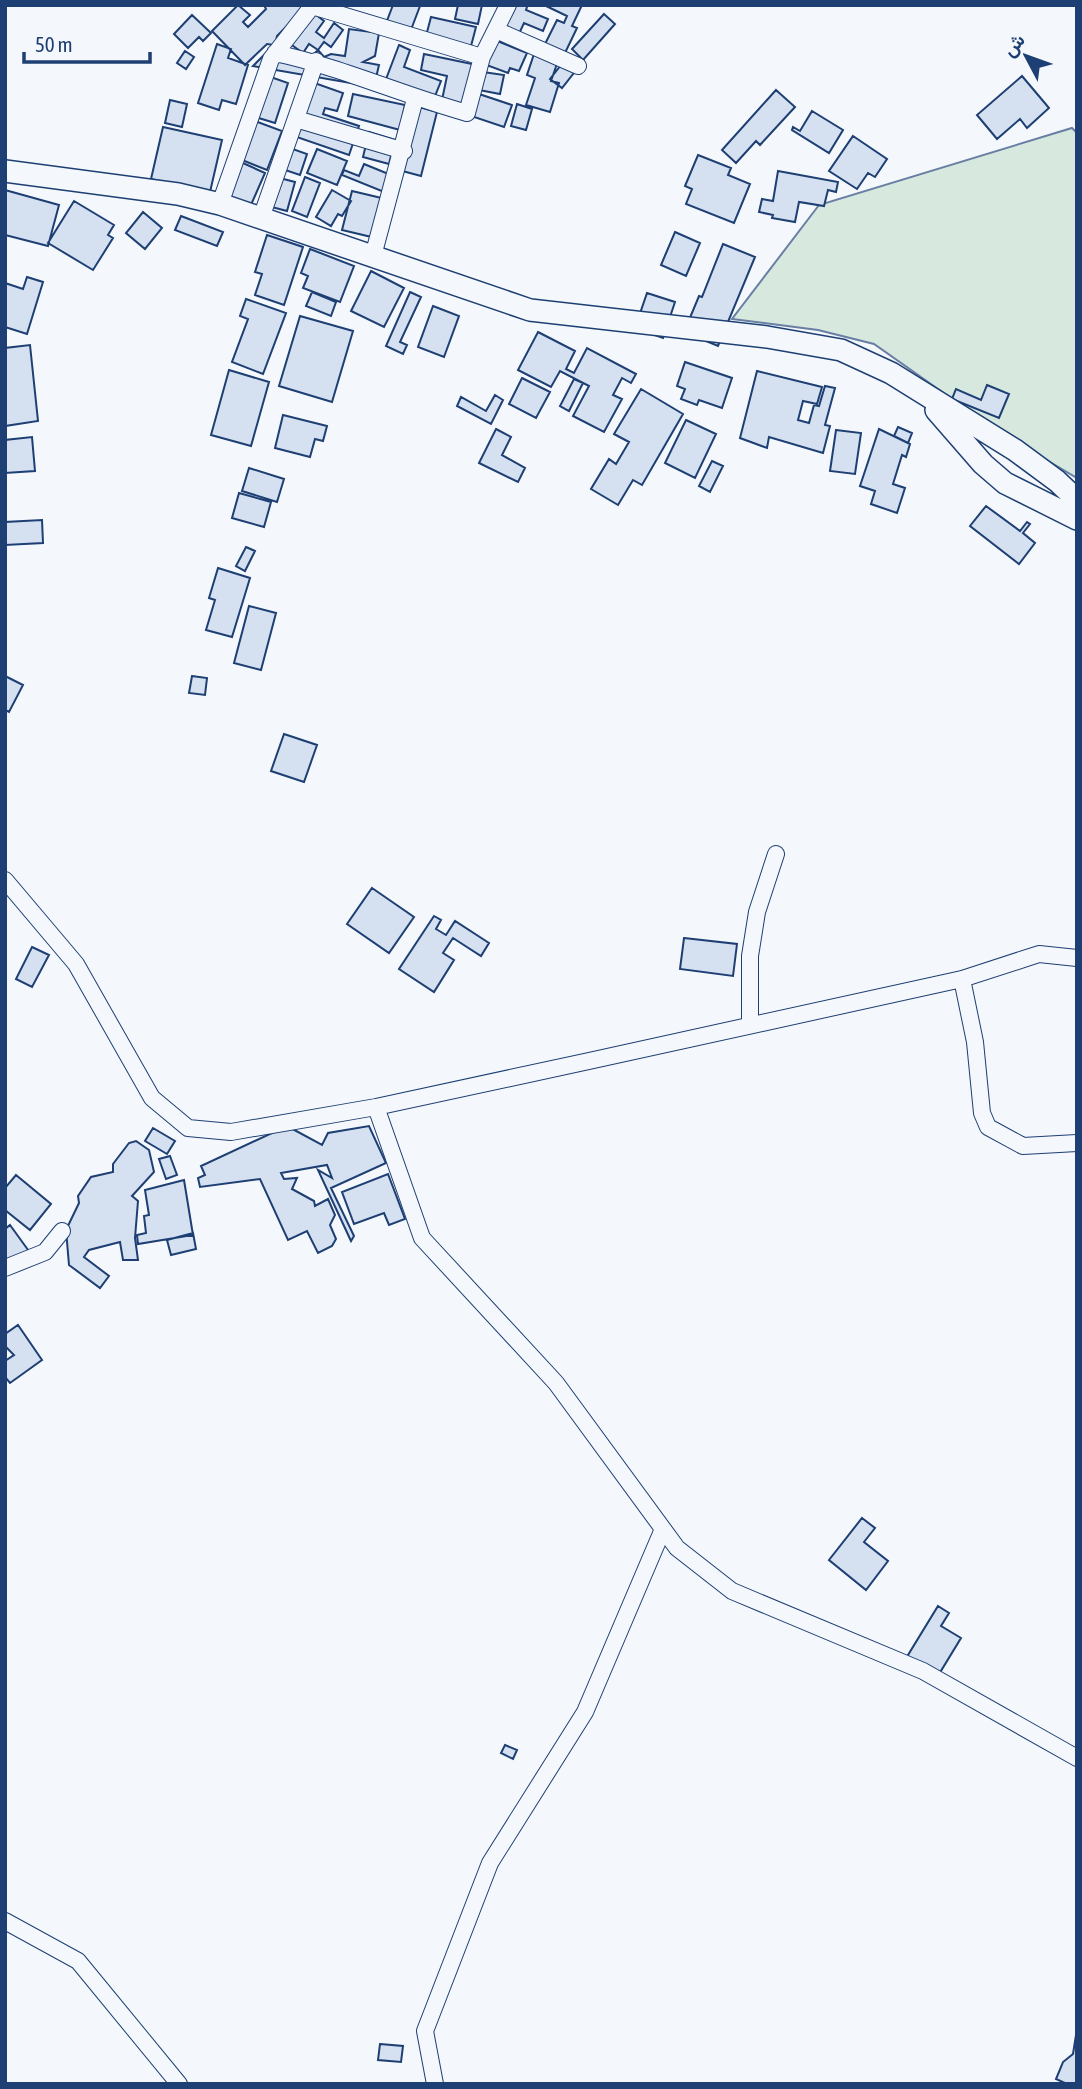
<svg xmlns="http://www.w3.org/2000/svg" width="1082" height="2089" font-family="'Asap Condensed',Vazirmatn,sans-serif">
<rect width="100%" height="100%" fill="#f4f7fb"/>
<path fill="#d7e8df" stroke="#687fa3" stroke-width="2" d="M 1072,128 L 1077,133 L 1077,478 L 999,432 L 874,344 L 818,330 L 732,319 L 819,205 Z"/>
<path fill="#d5e0f0" stroke="#1d3f73" stroke-width="2" d="M 238,5 L 250,15 L 243,22 L 248,27 L 266,9 L 264,5 L 308,5 L 277,36 L 274,51 L 301,67 L 318,50 L 324,57 L 331,54 L 345,56 L 349,29 L 379,33 L 375,56 L 363,62 L 379,65 L 375,82 L 368,86 L 253,66 L 274,45 L 267,44 L 245,65 L 212,31 Z
M 393,5 L 420,6 L 409,35 L 385,26 Z
M 458,5 L 482,5 L 478,24 L 455,19 Z
M 506,5 L 524,5 L 527,7 L 526,10 L 548,19 L 543,31 L 524,23 L 518,36 L 497,27 Z
M 544,5 L 582,5 L 572,26 L 577,28 L 565,53 L 545,44 L 557,20 L 564,23 L 567,16 Z
M 311,11 L 324,21 L 316,32 L 324,38 L 334,23 L 343,30 L 331,47 L 324,42 L 318,50 L 309,44 L 303,53 L 289,43 Z
M 604,14 L 615,24 L 583,60 L 572,49 Z
M 192,15 L 211,33 L 203,41 L 199,37 L 188,48 L 174,34 Z
M 431,17 L 476,27 L 470,50 L 426,36 Z
M 490,38 L 527,53 L 519,71 L 510,68 L 508,73 L 481,63 Z
M 217,44 L 231,49 L 228,58 L 248,65 L 236,104 L 222,100 L 219,110 L 198,103 Z
M 399,45 L 410,50 L 404,67 L 441,81 L 433,101 L 383,87 Z
M 185,51 L 194,57 L 186,69 L 177,63 Z
M 535,51 L 559,58 L 551,81 L 559,83 L 550,112 L 526,105 L 535,78 L 527,75 Z
M 424,54 L 477,65 L 465,105 L 442,100 L 447,76 L 421,70 Z
M 565,60 L 577,69 L 562,88 L 550,79 Z
M 483,72 L 504,75 L 500,94 L 479,90 Z
M 265,75 L 288,83 L 275,123 L 252,116 Z
M 1022,76 L 1049,108 L 1027,128 L 1020,119 L 997,139 L 977,115 Z
M 306,80 L 343,93 L 337,111 L 325,108 L 323,114 L 359,126 L 349,155 L 285,133 Z
M 776,90 L 795,107 L 760,145 L 756,141 L 736,163 L 722,150 Z
M 353,94 L 405,105 L 400,130 L 348,116 Z
M 479,94 L 512,105 L 504,127 L 471,116 Z
M 170,100 L 187,104 L 182,127 L 165,123 Z
M 517,104 L 532,109 L 526,130 L 511,126 Z
M 412,105 L 437,112 L 421,176 L 395,169 Z
M 812,111 L 843,130 L 829,153 L 792,130 L 793,127 L 800,131 Z
M 247,118 L 282,131 L 267,170 L 232,156 Z
M 163,127 L 222,140 L 210,192 L 151,179 Z
M 369,132 L 395,140 L 389,164 L 363,157 Z
M 853,136 L 887,159 L 875,177 L 868,173 L 857,189 L 829,171 Z
M 287,147 L 307,154 L 300,175 L 279,168 Z
M 317,149 L 347,161 L 337,185 L 307,173 Z
M 698,155 L 731,168 L 728,175 L 750,184 L 734,223 L 686,204 L 692,189 L 685,186 Z
M 234,159 L 265,173 L 250,207 L 219,193 Z
M 364,164 L 396,177 L 389,194 L 342,175 L 344,170 L 359,176 Z
M 778,171 L 838,182 L 836,192 L 828,190 L 824,206 L 799,202 L 795,222 L 772,218 L 773,215 L 759,212 L 762,199 L 773,201 Z
M 272,176 L 295,182 L 287,211 L 264,205 Z
M 305,177 L 320,183 L 307,217 L 292,211 Z
M 5,190 L 59,205 L 48,246 L 5,235 Z
M 332,190 L 351,201 L 342,216 L 338,214 L 331,226 L 316,217 Z
M 352,191 L 390,200 L 380,239 L 342,230 Z
M 74,201 L 114,225 L 108,235 L 113,238 L 93,270 L 48,243 Z
M 143,212 L 162,228 L 145,249 L 126,233 Z
M 181,216 L 223,232 L 217,246 L 175,230 Z
M 675,232 L 700,243 L 686,276 L 661,265 Z
M 267,235 L 303,247 L 284,305 L 255,295 L 262,274 L 255,272 Z
M 723,244 L 755,257 L 718,346 L 684,332 L 699,296 L 702,297 Z
M 310,249 L 354,266 L 340,302 L 303,288 L 308,276 L 301,273 Z
M 371,271 L 404,288 L 384,327 L 351,311 Z
M 27,277 L 43,282 L 27,334 L 5,327 L 5,283 L 23,289 Z
M 312,292 L 336,302 L 331,316 L 306,306 Z
M 410,292 L 421,297 L 400,342 L 407,345 L 403,354 L 386,346 Z
M 647,293 L 675,302 L 663,338 L 635,328 Z
M 246,299 L 286,313 L 263,374 L 232,362 L 248,319 L 240,316 Z
M 433,306 L 459,316 L 444,357 L 418,347 Z
M 300,316 L 353,331 L 332,402 L 279,386 Z
M 538,332 L 575,351 L 566,369 L 574,373 L 587,348 L 636,374 L 631,383 L 622,378 L 613,395 L 622,399 L 604,432 L 573,416 L 589,386 L 560,371 L 551,387 L 518,370 Z
M 30,345 L 38,421 L 5,426 L 5,348 Z
M 685,362 L 732,378 L 722,408 L 699,400 L 697,405 L 681,399 L 685,389 L 677,386 Z
M 229,370 L 269,382 L 251,446 L 211,435 Z
M 757,371 L 822,387 L 817,404 L 803,401 L 798,420 L 809,423 L 814,405 L 819,406 L 825,386 L 835,388 L 825,425 L 830,426 L 823,453 L 769,437 L 767,448 L 740,438 Z
M 522,378 L 550,392 L 536,418 L 509,404 Z
M 574,379 L 583,383 L 569,411 L 560,406 Z
M 987,385 L 1009,394 L 999,418 L 952,399 L 956,389 L 981,400 Z
M 641,389 L 683,414 L 642,485 L 633,480 L 618,505 L 591,489 L 609,459 L 616,464 L 629,442 L 614,434 Z
M 495,395 L 503,400 L 491,424 L 457,406 L 461,397 L 486,411 Z
M 283,415 L 327,426 L 323,441 L 315,439 L 310,457 L 275,448 Z
M 686,420 L 716,434 L 695,478 L 665,463 Z
M 898,427 L 912,433 L 908,443 L 894,436 Z
M 496,429 L 511,437 L 502,455 L 525,468 L 518,482 L 479,463 Z
M 879,429 L 910,444 L 906,457 L 902,455 L 893,484 L 905,488 L 897,513 L 871,504 L 875,491 L 860,486 Z
M 836,430 L 861,433 L 855,474 L 830,471 Z
M 32,437 L 35,471 L 5,473 L 5,440 Z
M 712,461 L 723,466 L 710,492 L 699,486 Z
M 249,468 L 284,479 L 277,502 L 242,491 Z
M 239,493 L 271,502 L 264,527 L 232,518 Z
M 986,506 L 1020,531 L 1027,522 L 1030,524 L 1023,533 L 1035,543 L 1019,564 L 970,526 Z
M 42,520 L 43,543 L 5,545 L 5,522 Z
M 246,547 L 255,551 L 245,571 L 236,566 Z
M 218,568 L 250,578 L 232,637 L 206,630 L 215,600 L 209,598 Z
M 249,606 L 276,613 L 261,670 L 234,663 Z
M 5,676 L 23,685 L 9,712 L 5,710 Z
M 192,676 L 207,678 L 205,695 L 189,693 Z
M 284,734 L 317,745 L 304,782 L 271,771 Z
M 372,888 L 414,917 L 389,953 L 347,924 Z
M 434,916 L 441,920 L 436,929 L 446,935 L 455,921 L 489,943 L 481,956 L 453,938 L 443,953 L 454,960 L 434,992 L 399,969 Z
M 684,938 L 737,944 L 733,976 L 680,969 Z
M 32,947 L 49,955 L 32,987 L 16,979 Z
M 287,1126 L 322,1145 L 328,1133 L 369,1126 L 386,1163 L 331,1188 L 354,1236 L 351,1241 L 318,1170 L 332,1178 L 327,1165 L 281,1173 L 284,1179 L 297,1178 L 292,1189 L 314,1201 L 315,1206 L 328,1199 L 335,1215 L 330,1225 L 336,1239 L 332,1246 L 318,1253 L 307,1231 L 288,1240 L 260,1179 L 200,1187 L 198,1178 L 205,1175 L 201,1166 Z
M 153,1128 L 175,1141 L 167,1154 L 145,1141 Z
M 136,1141 L 149,1150 L 154,1172 L 132,1196 L 138,1201 L 135,1238 L 138,1260 L 123,1260 L 120,1242 L 89,1250 L 84,1257 L 109,1276 L 100,1288 L 69,1265 L 66,1230 L 79,1203 L 78,1196 L 91,1177 L 113,1172 L 113,1164 L 129,1143 Z
M 170,1156 L 177,1175 L 166,1179 L 159,1159 Z
M 388,1174 L 405,1219 L 389,1225 L 384,1213 L 354,1224 L 342,1192 Z
M 16,1175 L 51,1204 L 30,1230 L 5,1210 L 5,1188 Z
M 184,1180 L 193,1235 L 138,1244 L 137,1235 L 146,1233 L 144,1216 L 149,1215 L 145,1190 Z
M 10,1225 L 31,1254 L 5,1274 L 5,1229 Z
M 193,1233 L 196,1249 L 171,1255 L 167,1240 Z
M 18,1325 L 42,1360 L 10,1383 L 5,1377 L 5,1361 L 14,1355 L 5,1346 L 5,1334 Z
M 862,1518 L 875,1528 L 864,1542 L 888,1561 L 866,1590 L 829,1560 Z
M 938,1606 L 949,1613 L 941,1626 L 961,1638 L 936,1679 L 905,1660 Z
M 505,1745 L 517,1750 L 513,1759 L 501,1753 Z
M 1076,2035 L 1077,2084 L 1067,2084 L 1056,2079 L 1063,2062 L 1073,2054 Z
M 380,2044 L 403,2046 L 401,2062 L 378,2060 Z"/>
<g fill="none" stroke-linecap="round" stroke-linejoin="round">
<defs>
<path id="street" d="M 312,6 L 482,57
M 496,30 L 578,66
M 275,53 C 341,67 402,95 467,113 L 482,57 L 508,5
M 296,119 L 404,151
M 220,204 L 271,59 L 313,5
M 261,218 L 316,61
M 373,256 L 415,99
M 5,880 L 76,964 L 152,1098 L 188,1128 L 231,1132 L 376,1107 L 589,1061 L 962,979 L 1039,954 L 1077,958
M 962,979 L 975,1042 L 982,1113 L 988,1127 L 1023,1146 L 1077,1143
M 750,1024 L 750,956 L 757,912 L 776,854
M 376,1107 L 422,1238 L 556,1383 L 677,1548 L 732,1591 L 923,1671 L 1077,1758
M 5,1268 L 45,1252 L 62,1231
M 5,1921 L 78,1961 L 179,2084
M 435,2084 L 425,2031 L 490,1863 L 585,1712 L 663,1529"/>
<path id="secondary" d="M 5,171 L 178,194 L 220,204 L 530,310 L 767,337 L 841,350 L 891,373 L 1015,450 L 1057,481 L 1077,500
M 936,410 L 983,464 L 1005,483 L 1077,519"/>
</defs>
<use href="#street" stroke="#1d3f73" stroke-width="18"/>
<use href="#secondary" stroke="#1d3f73" stroke-width="24"/>
<use href="#street" stroke="#f4f7fb" stroke-width="16"/>
<use href="#secondary" stroke="#f4f7fb" stroke-width="21"/>
</g>
<rect width="1082" height="2089" fill="none" stroke="#1d3f73" stroke-width="14"/>
<g transform="translate(1026 56) rotate(311)" stroke="#f4f7fb" stroke-width="5" paint-order="stroke">
<path d="M0-5L12 26L0 18L-12 26Z" fill="#1d3f73"/>
<text y="-10" font-size="19" font-weight="bold" text-anchor="middle" fill="#1d3f73">ش</text>
</g>
<path d="M24 52v10h126v-10" fill="none" stroke="#1d3f73" stroke-width="3.5"/>
<text x="35" y="52" font-size="21" fill="#1d3f73" stroke="#f4f7fb" stroke-width="5" paint-order="stroke">50 m</text>
</svg>
